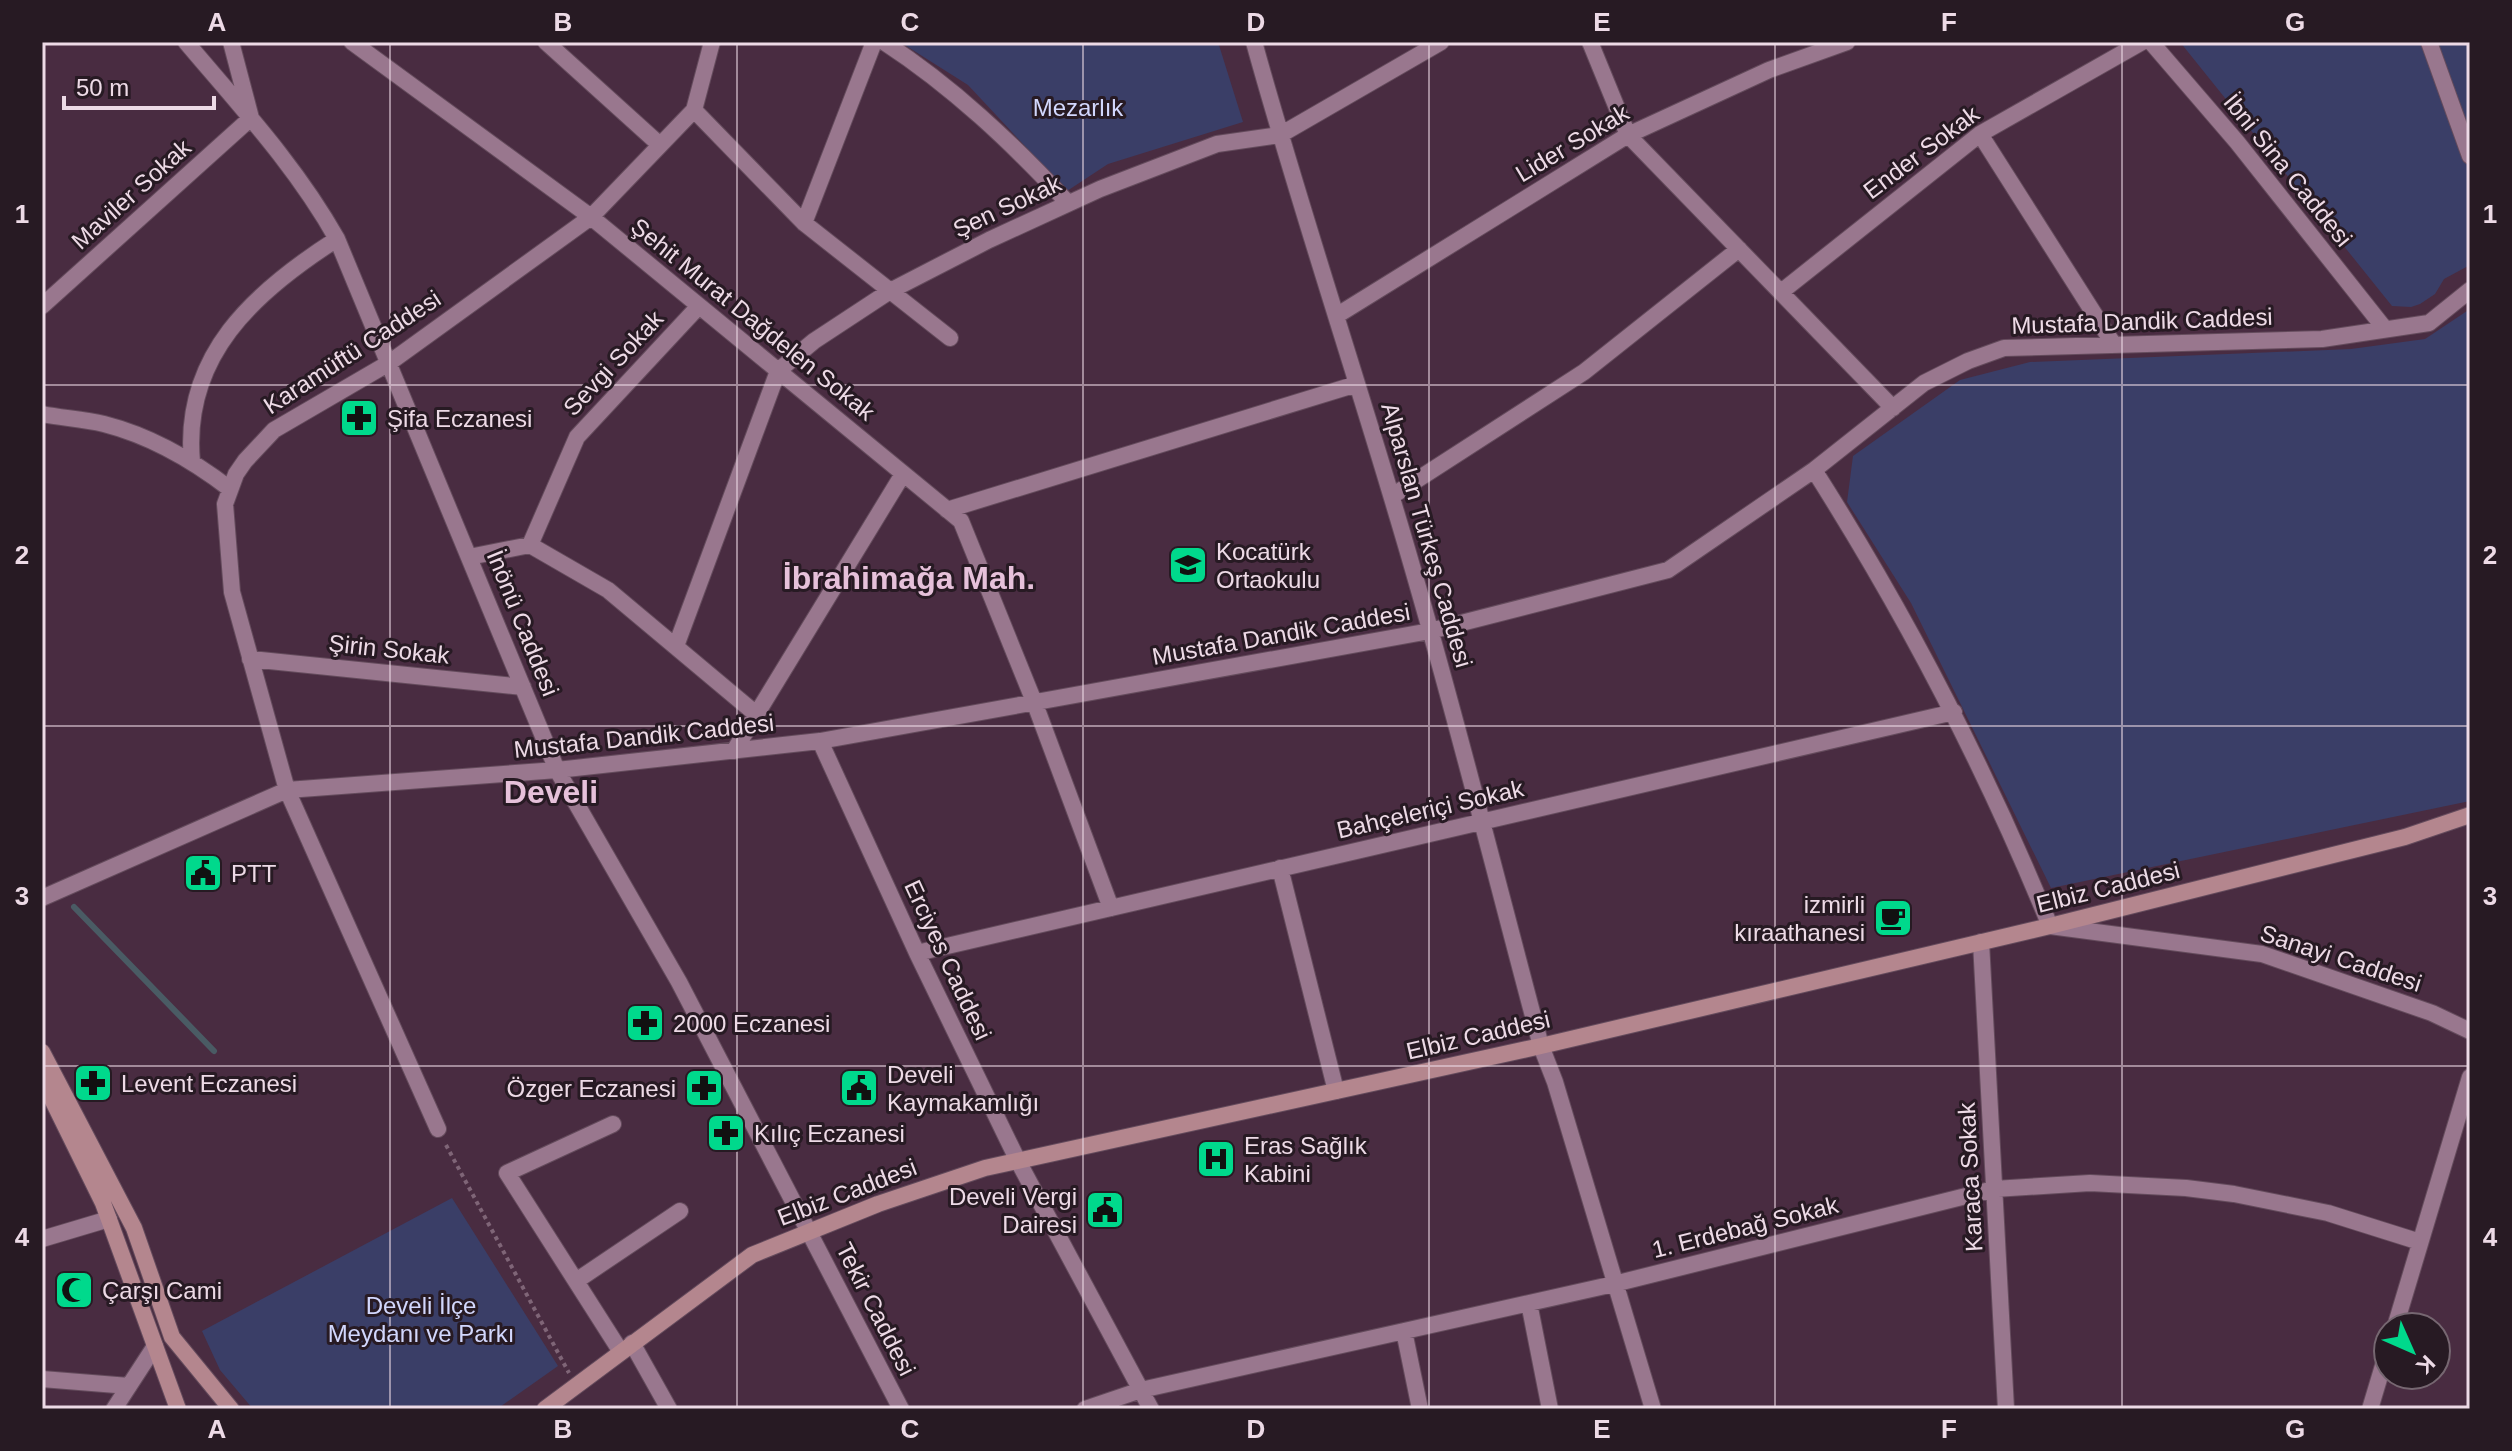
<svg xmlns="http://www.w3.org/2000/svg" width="2512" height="1451" font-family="Helvetica,sans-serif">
<rect width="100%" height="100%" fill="#492c41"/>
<path fill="#3a3e67" d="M 900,42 L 1218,42 L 1243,122 L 1108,164 L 1067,191 L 968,85 Z
M 2180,42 L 2470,42 L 2470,265 L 2444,279 L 2435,294 L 2420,304 L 2411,307 L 2392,306 Z
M 2470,309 L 2470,801 L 2051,888 L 1911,603 L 1847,502 L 1853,456 L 1960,380 L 2030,362 L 2351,349 L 2425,339 Z
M 452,1198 L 558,1366 L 497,1409 L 253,1409 L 220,1370 L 202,1331 Z"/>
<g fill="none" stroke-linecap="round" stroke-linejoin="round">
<path stroke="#4a5b64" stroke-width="6" d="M 74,907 L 214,1051"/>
<defs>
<path id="street" d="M 186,42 C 240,106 296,166 337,239 L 557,770 L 679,982 L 901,1409
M 352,42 L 591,217 L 961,521 L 1035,704 L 1111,908
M 546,42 L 660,145
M 884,42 C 953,87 1012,143 1068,203
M 1254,42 C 1296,194 1346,344 1391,495 C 1446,677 1492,862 1541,1046 L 1555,1082 L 1653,1409
M 1590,42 L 1628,135 L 1893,408
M 2151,42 L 2237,142 L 2385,329
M 2429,42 L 2470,156
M 694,110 L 804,223 L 950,338
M 1980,134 L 2114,345
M 804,223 L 874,42
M 1781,292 L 1980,134 L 2142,42
M 42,306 L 251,118 L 231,42
M 1336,316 L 1628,135 L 1769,70 L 1847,42
M 42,414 C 62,418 83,419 104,424 C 151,436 191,459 230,489
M 192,462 C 182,356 254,292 337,239
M 1814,470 C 1908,618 1984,764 2050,926 L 2262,954 L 2432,1013 L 2470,1031
M 1392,496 L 1584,372 L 1739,249
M 947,510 L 1357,384
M 530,545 L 577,437 L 699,306
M 469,557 L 530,545 L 608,590 L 756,714
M 676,646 L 778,371 L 814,341 L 890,291 L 989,240 L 1100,189 L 1217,144 L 1280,135 L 1441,42
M 250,659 L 523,687
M 820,741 L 917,953 L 1018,1161 L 1151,1409
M 734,751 L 903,474
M 1280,868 L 1336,1091
M 42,898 L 287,790 L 557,770 L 820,741 L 1430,631 L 1668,570 L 1814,470 L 1924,383 L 1968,361 L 2004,348 L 2322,339 L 2429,323 L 2470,290
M 1981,942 L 2006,1409
M 917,953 L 1954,712
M 613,1124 L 507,1173 L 621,1352
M 438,1129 L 287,790 L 232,592 L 225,504 L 236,474 L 245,461 L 274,430 L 389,363 L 591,217 L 694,110 L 712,42
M 42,1239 L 109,1219
M 576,1281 L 680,1211
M 1529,1303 L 1550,1409
M 2395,1327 L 2470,1077
M 1404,1331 L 1420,1409
M 632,1343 L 669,1409
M 42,1379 L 129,1386
M 114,1409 L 155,1346
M 1085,1409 L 1141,1390 L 1614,1284 L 1994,1189 L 2090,1183 L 2186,1188 L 2234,1194 L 2328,1213 L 2420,1242
M 2370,1409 L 2388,1349"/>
<path id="secondary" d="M 42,1052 L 134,1228 L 172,1337 L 231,1409
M 42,1079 L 103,1203 L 178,1409
M 545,1409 L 752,1255 L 878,1204 L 985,1168 L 1541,1046 L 2050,926 L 2405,837 L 2470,815"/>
</defs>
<use href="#street" stroke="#644b5c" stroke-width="18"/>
<use href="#secondary" stroke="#644b5c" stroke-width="18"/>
<path stroke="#7f6577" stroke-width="4" stroke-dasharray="4 4" stroke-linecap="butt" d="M 446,1145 L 569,1373"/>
<use href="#street" stroke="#99778e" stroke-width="16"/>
<use href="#secondary" stroke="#b4868e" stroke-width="16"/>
</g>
<path fill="none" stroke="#eddae6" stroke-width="2" stroke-opacity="0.55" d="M 390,42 L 390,1409M 737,42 L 737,1409M 1083,42 L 1083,1409M 1429,42 L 1429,1409M 1775,42 L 1775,1409M 2122,42 L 2122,1409M 42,385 L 2470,385M 42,726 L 2470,726M 42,1066 L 2470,1066"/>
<defs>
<symbol id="pharmacy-square" viewBox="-11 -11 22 22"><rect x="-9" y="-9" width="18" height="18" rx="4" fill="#00d98c" stroke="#271a23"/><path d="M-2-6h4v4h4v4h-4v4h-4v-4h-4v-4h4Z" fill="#111"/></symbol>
<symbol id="school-square" viewBox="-11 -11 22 22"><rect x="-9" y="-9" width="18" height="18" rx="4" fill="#00d98c" stroke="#271a23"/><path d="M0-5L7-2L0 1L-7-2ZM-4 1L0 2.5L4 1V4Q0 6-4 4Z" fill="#111"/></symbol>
<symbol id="civic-square" viewBox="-11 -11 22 22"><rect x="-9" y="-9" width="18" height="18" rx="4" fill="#00d98c" stroke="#271a23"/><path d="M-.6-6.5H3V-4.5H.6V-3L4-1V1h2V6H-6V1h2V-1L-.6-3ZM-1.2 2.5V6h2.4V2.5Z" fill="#111"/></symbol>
<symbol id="cafe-square" viewBox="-11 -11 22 22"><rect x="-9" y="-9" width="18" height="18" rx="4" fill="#00d98c" stroke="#271a23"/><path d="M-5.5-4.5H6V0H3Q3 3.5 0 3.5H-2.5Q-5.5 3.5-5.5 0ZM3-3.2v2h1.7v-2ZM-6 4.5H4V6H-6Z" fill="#111"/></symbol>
<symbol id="hospital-square" viewBox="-11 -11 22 22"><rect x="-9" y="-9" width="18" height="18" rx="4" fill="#00d98c" stroke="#271a23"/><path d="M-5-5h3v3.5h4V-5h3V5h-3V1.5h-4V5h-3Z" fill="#111"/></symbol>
<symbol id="mosque-square" viewBox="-11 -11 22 22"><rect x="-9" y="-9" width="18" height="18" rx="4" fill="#00d98c" stroke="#271a23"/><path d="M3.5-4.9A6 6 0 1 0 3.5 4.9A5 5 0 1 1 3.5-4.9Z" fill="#111"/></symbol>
</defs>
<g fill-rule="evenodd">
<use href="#pharmacy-square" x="337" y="396" width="44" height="44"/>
<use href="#school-square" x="1166" y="543" width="44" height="44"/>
<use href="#civic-square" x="181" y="851" width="44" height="44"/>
<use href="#cafe-square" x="1871" y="896" width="44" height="44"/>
<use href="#pharmacy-square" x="623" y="1001" width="44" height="44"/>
<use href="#pharmacy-square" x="71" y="1061" width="44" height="44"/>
<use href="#pharmacy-square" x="682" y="1066" width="44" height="44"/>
<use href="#civic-square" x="837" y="1066" width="44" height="44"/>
<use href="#pharmacy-square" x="704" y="1111" width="44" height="44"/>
<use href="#hospital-square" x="1194" y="1137" width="44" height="44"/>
<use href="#civic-square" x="1083" y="1188" width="44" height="44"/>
<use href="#mosque-square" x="52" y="1268" width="44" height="44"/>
</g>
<g text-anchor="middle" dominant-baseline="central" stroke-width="6" stroke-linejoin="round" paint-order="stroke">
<g font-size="24" fill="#d2d7fd" stroke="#271a23">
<text x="1078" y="107">Mezarlık</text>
<text x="421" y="1305">Develi İlçe<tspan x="421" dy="28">Meydanı ve Parkı</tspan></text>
</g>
<g font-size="24" fill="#eddae6" stroke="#271a23">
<text transform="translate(1572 143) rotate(-31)">Lider Sokak</text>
<text transform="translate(1921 152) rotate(-37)">Ender Sokak</text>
<text transform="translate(2288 170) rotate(51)">İbni Sina Caddesi</text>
<text transform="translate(131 194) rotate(-42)">Maviler Sokak</text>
<text transform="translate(1007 206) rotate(-25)">Şen Sokak</text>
<text transform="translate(753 319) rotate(39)">Şehit Murat Dağdelen Sokak</text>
<text transform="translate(2142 321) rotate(-2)">Mustafa Dandik Caddesi</text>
<text transform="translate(352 352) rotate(-33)">Karamüftü Caddesi</text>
<text transform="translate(613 363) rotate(-47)">Sevgi Sokak</text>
<text transform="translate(1427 535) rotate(74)">Alparslan Türkeş Caddesi</text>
<text transform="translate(523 623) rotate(68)">İnönü Caddesi</text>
<text transform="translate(1281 634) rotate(-10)">Mustafa Dandik Caddesi</text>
<text transform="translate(389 649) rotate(6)">Şirin Sokak</text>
<text transform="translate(644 736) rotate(-6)">Mustafa Dandik Caddesi</text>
<text transform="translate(1430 809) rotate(-13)">Bahçeleriçi Sokak</text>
<text transform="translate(2108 887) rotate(-14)">Elbiz Caddesi</text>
<text transform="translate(2341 958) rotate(18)">Sanayi Caddesi</text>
<text transform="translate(948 960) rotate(65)">Erciyes Caddesi</text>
<text transform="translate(1478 1035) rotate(-13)">Elbiz Caddesi</text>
<text transform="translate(1970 1177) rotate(-93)">Karaca Sokak</text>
<text transform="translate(847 1192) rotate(-21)">Elbiz Caddesi</text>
<text transform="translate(1745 1227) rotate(-14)">1. Erdebağ Sokak</text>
<text transform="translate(876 1309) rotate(63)">Tekir Caddesi</text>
</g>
<g font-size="24" fill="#eddae6" stroke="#271a23" text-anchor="start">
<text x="387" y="418">Şifa Eczanesi</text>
<text x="1216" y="551">Kocatürk<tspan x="1216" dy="28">Ortaokulu</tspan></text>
<text x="231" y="873">PTT</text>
<text x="1865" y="904" text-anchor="end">izmirli<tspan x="1865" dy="28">kıraathanesi</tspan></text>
<text x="673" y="1023">2000 Eczanesi</text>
<text x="887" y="1074">Develi<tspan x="887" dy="28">Kaymakamlığı</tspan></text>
<text x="121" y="1083">Levent Eczanesi</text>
<text x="676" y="1088" text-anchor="end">Özger Eczanesi</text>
<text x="754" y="1133">Kılıç Eczanesi</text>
<text x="1244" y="1145">Eras Sağlık<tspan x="1244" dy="28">Kabini</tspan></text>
<text x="1077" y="1196" text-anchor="end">Develi Vergi<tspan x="1077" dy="28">Dairesi</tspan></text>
<text x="102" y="1290">Çarşı Cami</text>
</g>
<g font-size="32" font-weight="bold" fill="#e6c1da" stroke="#271a23">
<text x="909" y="578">İbrahimağa Mah.</text>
<text x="551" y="792">Develi</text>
</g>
</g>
<rect width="2512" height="1451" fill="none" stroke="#271a23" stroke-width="88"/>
<g transform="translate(2412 1351) rotate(135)"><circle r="38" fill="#271a23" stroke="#766771" stroke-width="2"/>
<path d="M0-6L14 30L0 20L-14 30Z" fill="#00d98c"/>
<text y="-12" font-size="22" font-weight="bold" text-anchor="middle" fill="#eddae6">K</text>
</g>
<path d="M64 96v12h150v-12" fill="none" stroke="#eddae6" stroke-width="4"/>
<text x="76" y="96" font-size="24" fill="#eddae6" stroke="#271a23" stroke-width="6" paint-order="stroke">50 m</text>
<rect x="44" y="44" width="2424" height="1363" fill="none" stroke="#eddae6" stroke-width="3"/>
<g font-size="26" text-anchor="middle" font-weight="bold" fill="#eddae6">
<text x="217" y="31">A</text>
<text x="563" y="31">B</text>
<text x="910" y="31">C</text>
<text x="1256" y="31">D</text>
<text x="1602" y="31">E</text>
<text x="1949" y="31">F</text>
<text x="2295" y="31">G</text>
<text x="22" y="223">1</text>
<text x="2490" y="223">1</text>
<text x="22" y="564">2</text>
<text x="2490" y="564">2</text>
<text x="22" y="905">3</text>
<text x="2490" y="905">3</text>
<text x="22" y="1246">4</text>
<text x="2490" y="1246">4</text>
<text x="217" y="1438">A</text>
<text x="563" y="1438">B</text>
<text x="910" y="1438">C</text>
<text x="1256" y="1438">D</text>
<text x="1602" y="1438">E</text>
<text x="1949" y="1438">F</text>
<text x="2295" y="1438">G</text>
</g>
</svg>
